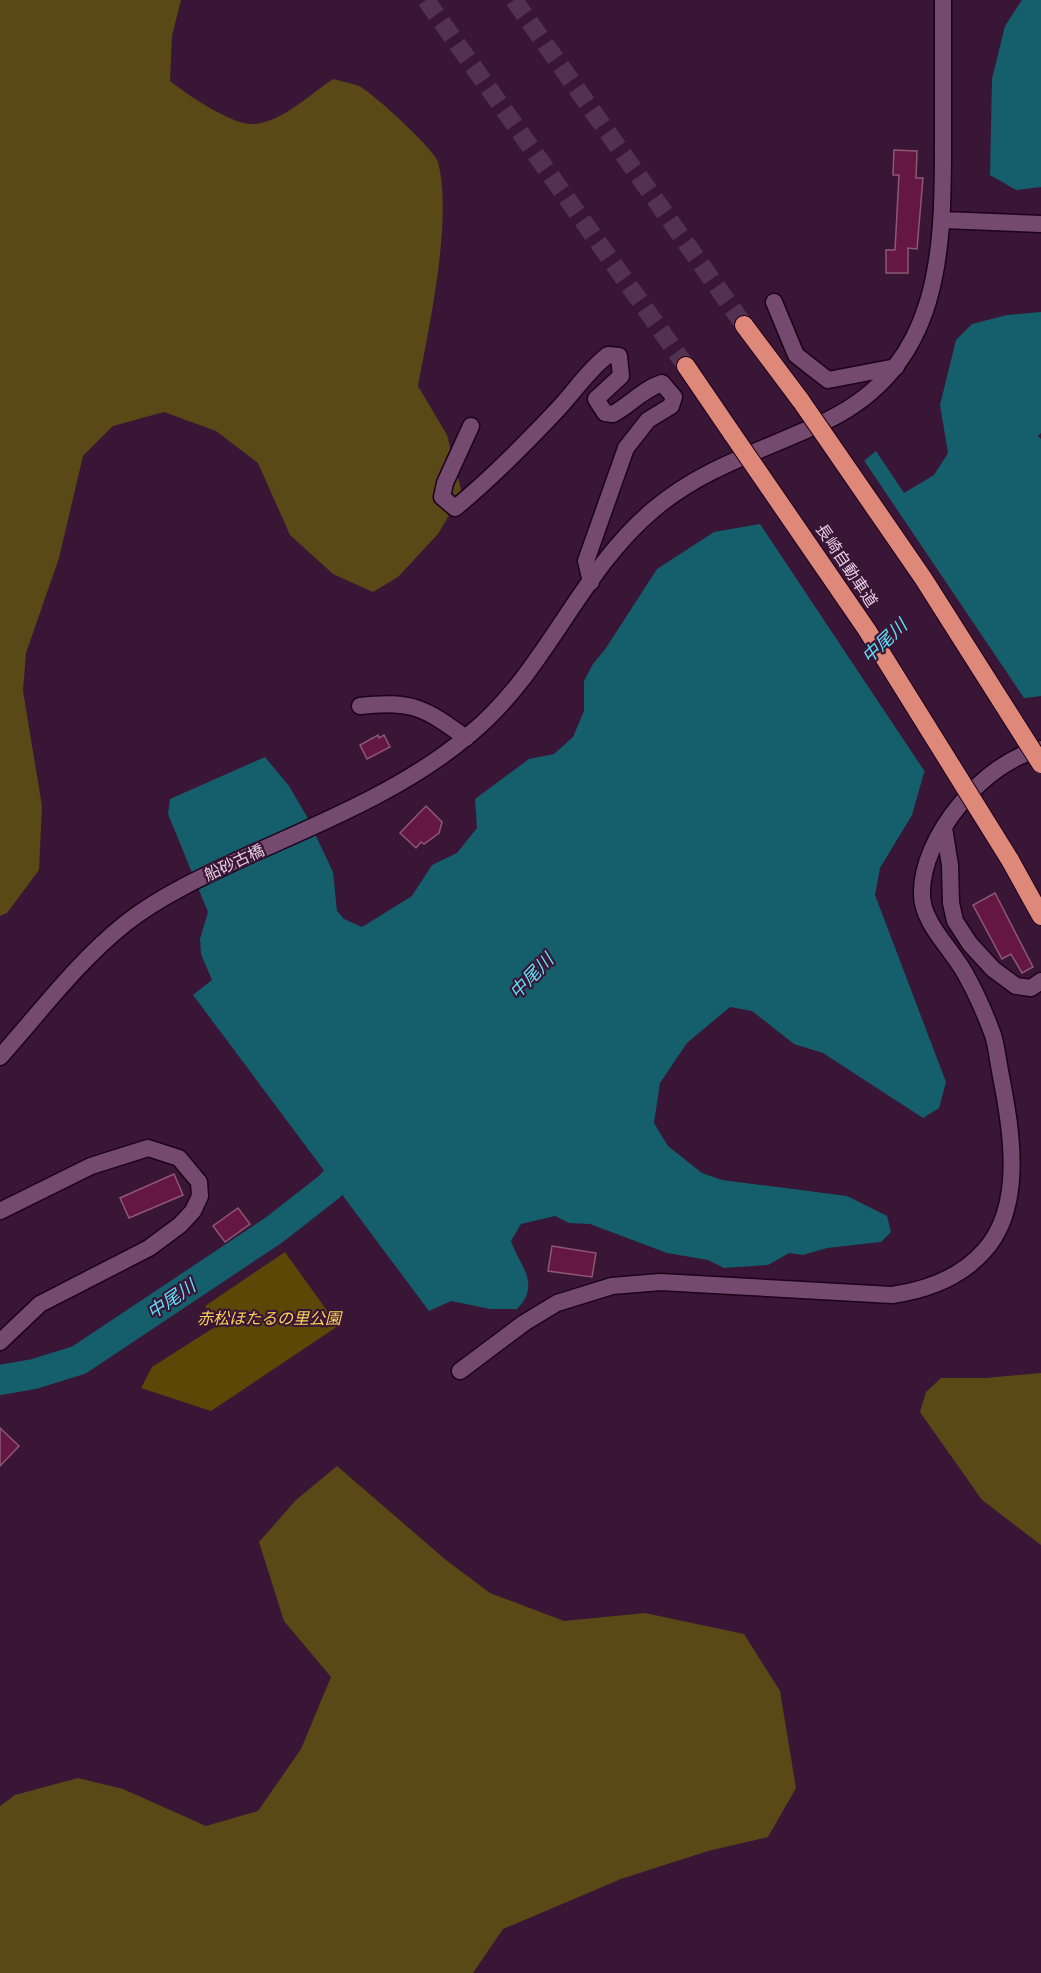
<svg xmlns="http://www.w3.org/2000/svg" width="1041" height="1973" font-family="Merriweather,'Noto Sans JP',serif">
<rect width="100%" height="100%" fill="#391536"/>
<path fill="#5b4807" d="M 285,1252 L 338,1326 L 211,1411 L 141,1388 L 152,1367 L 218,1325 L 205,1306 Z"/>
<path fill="#594916" d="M 0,0 L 181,0 L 172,36 L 170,81 C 188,95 230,124 252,124 C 280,124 310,94 333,79 C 341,81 351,83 359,86 C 373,93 434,149 438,162 C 453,219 429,327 418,386 L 447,435 L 462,493 L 438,534 L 398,577 L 373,592 L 333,574 L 290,535 L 258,463 L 216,431 L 164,412 L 113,426 L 83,456 L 59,558 L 26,653 L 23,691 L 42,806 L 39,870 L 7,913 L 0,916 Z
M 1041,1373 L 1041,1545 L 982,1500 L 920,1412 L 926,1392 L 941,1378 L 986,1378 Z
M 337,1466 L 446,1560 L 490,1593 L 564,1621 L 645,1613 L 744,1634 L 780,1691 L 796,1788 L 768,1837 L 708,1851 L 621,1879 L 503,1929 L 473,1973 L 0,1973 L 0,1806 L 15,1795 L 78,1778 L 123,1789 L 206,1826 L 258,1811 L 301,1749 L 331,1677 L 284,1621 L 259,1542 L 296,1500 Z"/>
<path fill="#145f6b" d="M 1022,0 L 1041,0 L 1041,187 L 1016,190 L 990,175 L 992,79 L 1005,26 Z
M 1041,312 L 1041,433 L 1038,436 L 1041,439 L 1041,696 L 1010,700 L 949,733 L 924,773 L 912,815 L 880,868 L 875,895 L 946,1082 L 939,1108 L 923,1118 L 823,1053 L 794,1044 L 752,1011 L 730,1007 L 687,1043 L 660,1083 L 654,1123 L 668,1146 L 702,1173 L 722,1180 L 847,1196 L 887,1216 L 891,1232 L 881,1242 L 827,1248 L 803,1255 L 789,1253 L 768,1265 L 724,1268 L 708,1260 L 667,1253 L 590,1224 L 569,1223 L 555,1216 L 521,1224 L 511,1241 C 519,1265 542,1284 517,1309 L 490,1309 L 451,1301 L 429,1311 L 193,995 L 212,980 L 201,954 L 200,939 L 208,912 L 168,814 L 170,799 L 265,757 L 289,786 L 306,815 L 333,872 L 337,911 L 344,919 L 362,927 L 412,896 L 432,865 L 457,853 L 477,828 L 475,799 L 529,759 L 554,754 L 573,737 L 584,711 L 584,681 L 593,664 L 606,648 L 657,569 L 714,532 L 776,521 L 815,501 L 876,451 L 904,493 L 934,475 L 948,453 L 940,405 L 956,340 L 972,324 L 1007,315 Z"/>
<path fill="#391536" d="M 863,459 L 1026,701 L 1011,703 L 951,735 L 927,775 L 758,521 L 775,518 L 814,498 Z"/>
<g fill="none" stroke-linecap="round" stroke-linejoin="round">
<path stroke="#145f6b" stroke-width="30" d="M 0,1380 L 34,1374 L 79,1360 L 274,1230 L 329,1187 L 362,1153"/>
</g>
<path fill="#651743" stroke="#8d5971" stroke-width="1.5" d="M 894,150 L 917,151 L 916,178 L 923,178 L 917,249 L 908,248 L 908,273 L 886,273 L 886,250 L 895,250 L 899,175 L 893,175 Z
M 378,735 L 379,738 L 384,735 L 390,747 L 367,759 L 360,745 Z
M 426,806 L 442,822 L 439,833 L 424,844 L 421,842 L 416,848 L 400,833 Z
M 995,893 L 1033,967 L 1022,973 L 1011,954 L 1002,959 L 973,905 Z
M 174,1174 L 183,1195 L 129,1218 L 120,1198 Z
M 238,1208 L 250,1224 L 225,1242 L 213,1226 Z
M 552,1246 L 596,1253 L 592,1277 L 548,1271 Z
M 0,1428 L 19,1446 L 0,1466 Z"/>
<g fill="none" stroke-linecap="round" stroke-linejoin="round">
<path stroke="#533150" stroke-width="18" stroke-dasharray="18 9" stroke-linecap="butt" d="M 426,0 L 686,366
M 514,0 L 744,325"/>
<defs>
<path id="minor" d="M 774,302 L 796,355 L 828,380 L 896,367
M 471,426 L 445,483 L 442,497 L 455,508 C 492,478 525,444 558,409 C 575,391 588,370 608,355 L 619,356 L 621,376 L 596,399 L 605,413 L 613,414 C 630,405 643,389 662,383 L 674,397 L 671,406 L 648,420 L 626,448 L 586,561 L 591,582
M 360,706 C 412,700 425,708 466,738
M 944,828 L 950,865 L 951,903 L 955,921 L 970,944 L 993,969 L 1016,986 L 1031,988 L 1041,981
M 460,1371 L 524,1323 L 557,1303 L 612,1286 L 660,1282 L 892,1295 C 927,1290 960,1278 984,1251 C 1025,1206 1011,1129 1001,1076 C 998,1062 997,1048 993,1035 C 986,1016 977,995 967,977 C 955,952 922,924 922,895 C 920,837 986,760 1041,749"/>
<path id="tertiary" d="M 943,220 L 1041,224
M 0,1057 C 41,1011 78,961 126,923 C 162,895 206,875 247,856 C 323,822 405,789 469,735 C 546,673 578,573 653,510 C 706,465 769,449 830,419 C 940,364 943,254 943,146 C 943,97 943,49 943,0
M 0,1211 L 91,1166 L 148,1148 L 179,1158 L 199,1182 L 200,1196 L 193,1211 L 180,1225 L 149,1248 L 40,1304 L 0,1342"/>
<path id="motorway" d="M 744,325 L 801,401
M 686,366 L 733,435
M 1010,860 L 1041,916"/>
</defs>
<use href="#minor" stroke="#1e001d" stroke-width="19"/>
<use href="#tertiary" stroke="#1e001d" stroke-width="19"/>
<use href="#motorway" stroke="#1e001d" stroke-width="20"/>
<use href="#minor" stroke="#744b6f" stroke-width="16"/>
<use href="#tertiary" stroke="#744b6f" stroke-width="16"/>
<use href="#motorway" stroke="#dd8879" stroke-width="18"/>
<defs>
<path id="motorway-bridge" d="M 801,401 L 923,578 L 1041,764
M 733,435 L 867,630 L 1010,860"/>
</defs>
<use href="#motorway-bridge" stroke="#1e001d" stroke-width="20" stroke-linecap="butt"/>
<use href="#motorway-bridge" stroke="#dd8879" stroke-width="18"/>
</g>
<g text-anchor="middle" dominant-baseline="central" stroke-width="4.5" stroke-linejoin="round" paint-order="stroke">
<g font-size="16" fill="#e7cfe3" stroke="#391536">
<text transform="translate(847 565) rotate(56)">長崎自動車道</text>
<text transform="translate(234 862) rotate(-25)">船砂古橋</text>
</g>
<g font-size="16" font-style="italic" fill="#fcd253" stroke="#391536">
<text x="269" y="1318">赤松ほたるの里公園</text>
</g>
<g font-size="18" font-style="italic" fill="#5ee3f9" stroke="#391536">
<text transform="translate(884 641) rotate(-43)">中尾川</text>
<text transform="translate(531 976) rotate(-46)">中尾川</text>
<text transform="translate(171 1299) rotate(-34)">中尾川</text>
</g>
</g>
</svg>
